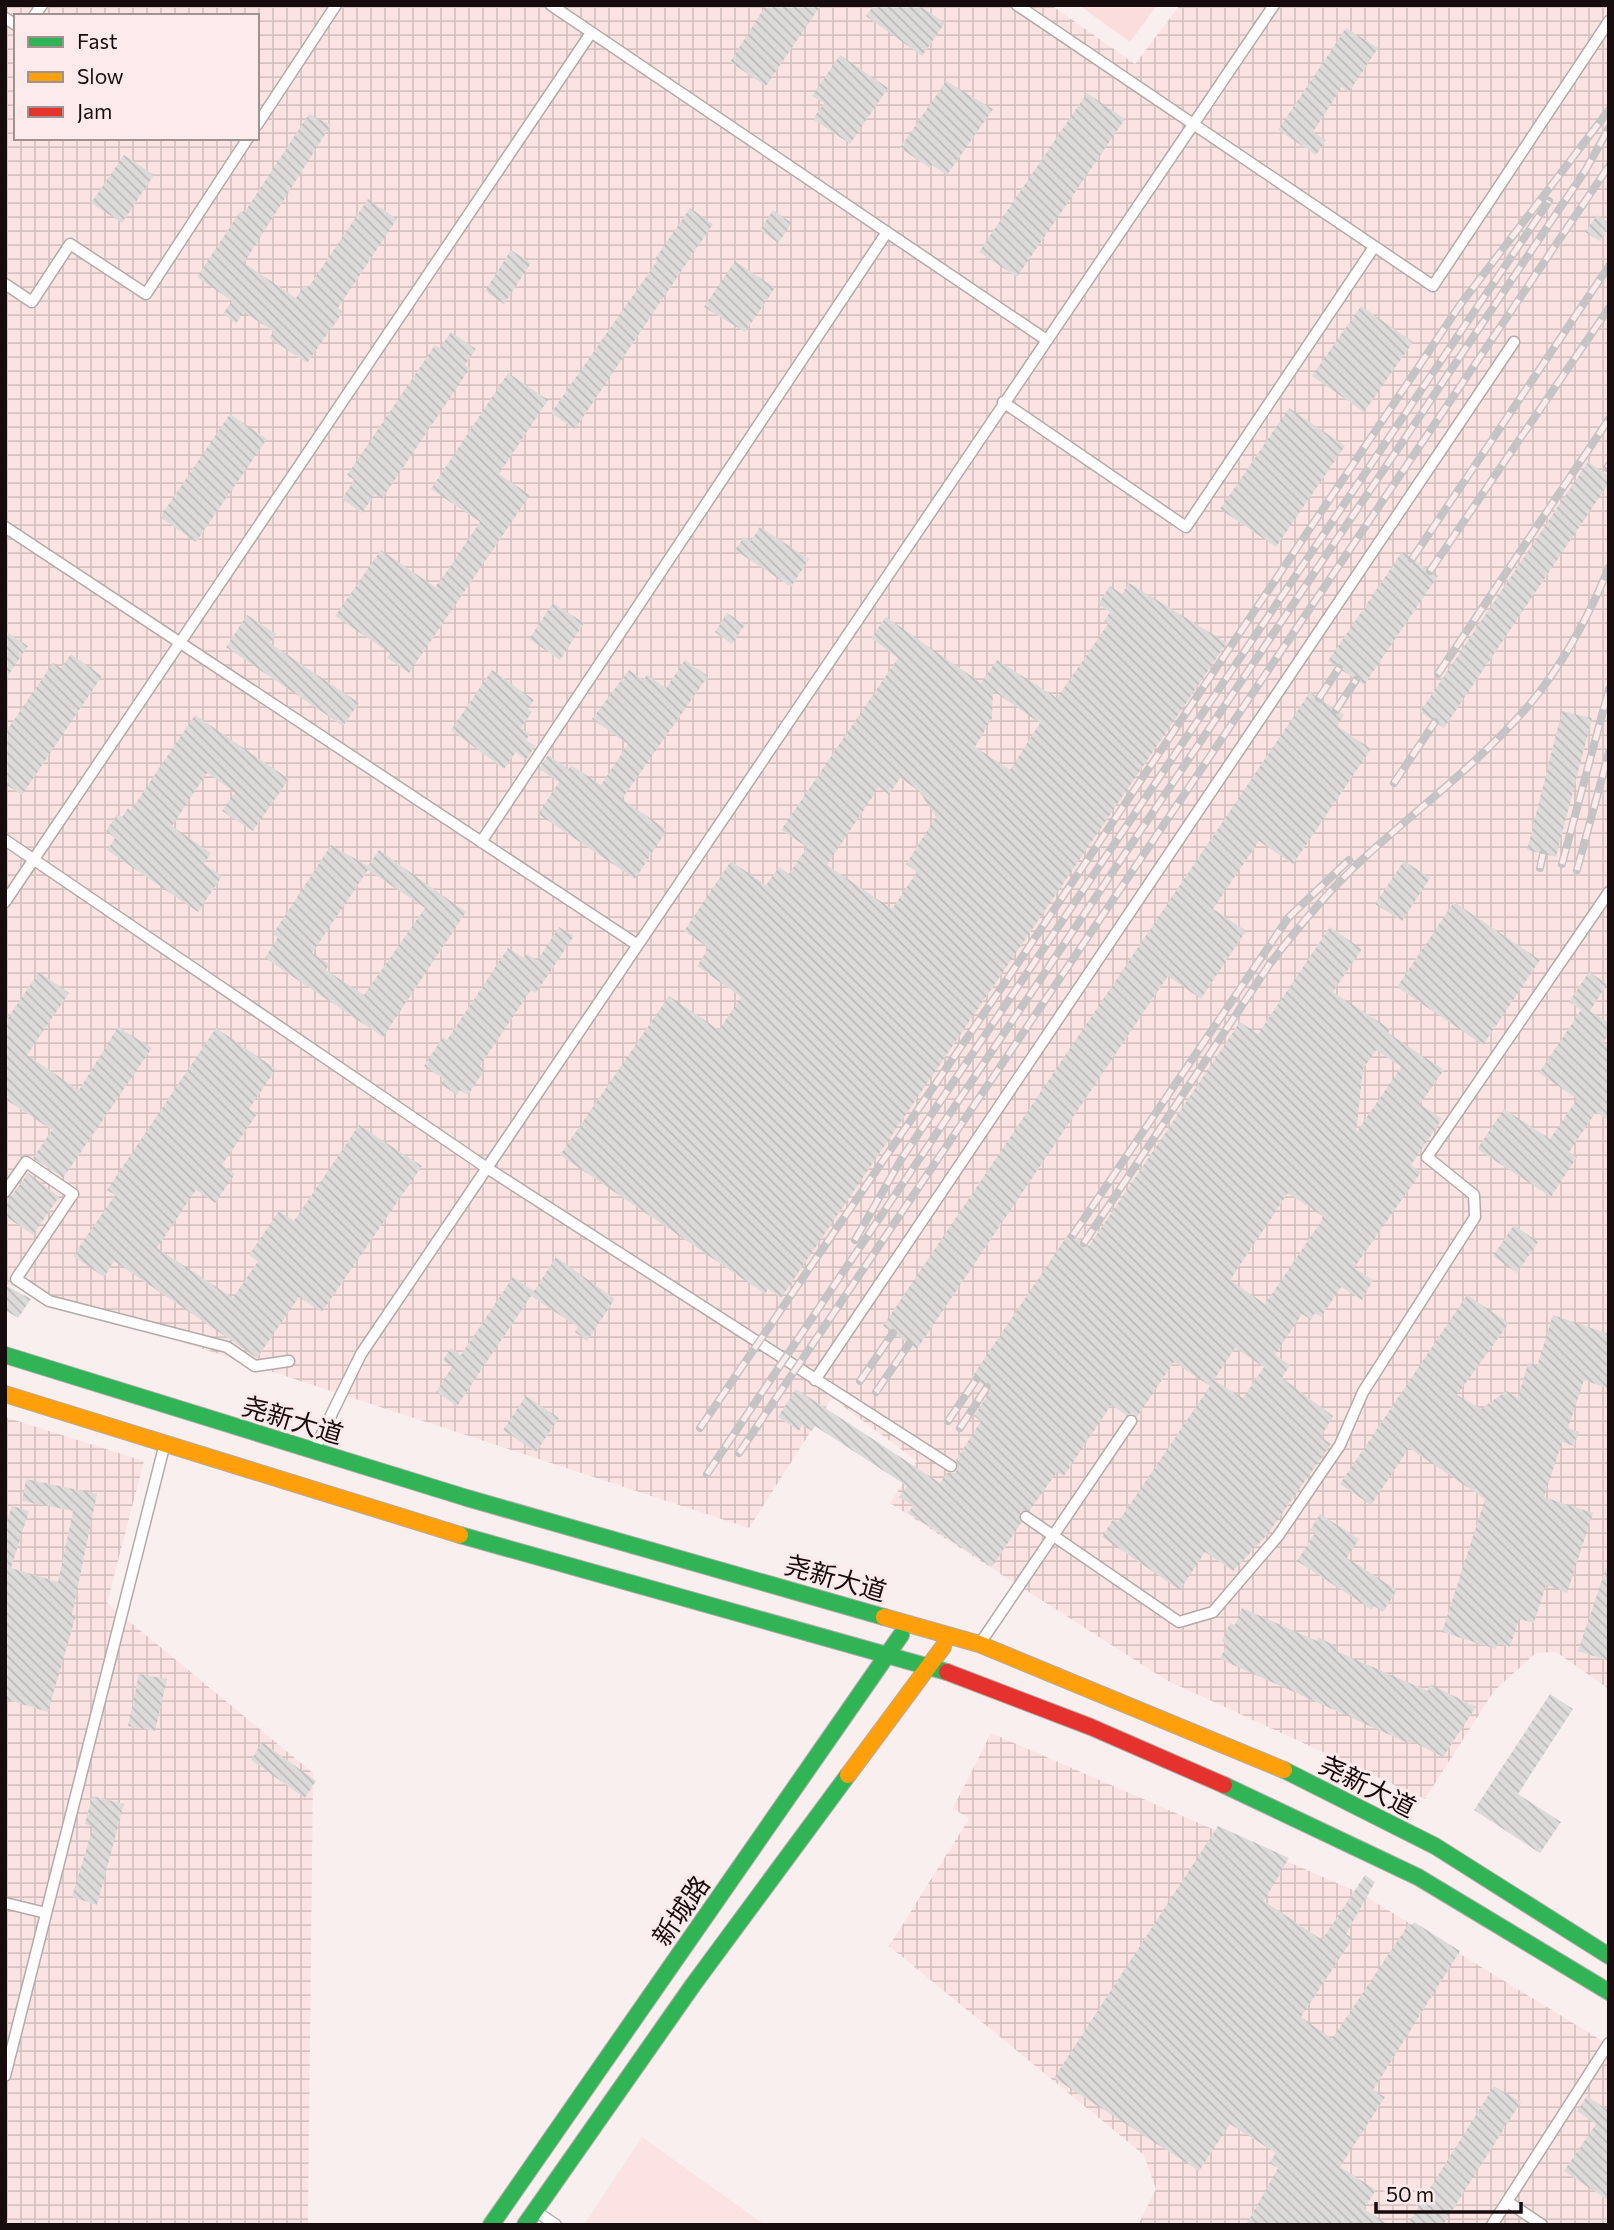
<svg xmlns="http://www.w3.org/2000/svg" width="1614" height="2230" font-family="Commissioner,'Noto Sans SC',sans-serif">
<defs>
<pattern id="industrial-grid" width="8" height="8" patternUnits="userSpaceOnUse" patternTransform="scale(1.75)"><rect width="8" height="8" fill="#fce3e3"/><path d="M0 4h8M4 0v8" fill="none" stroke="#d7c2c2"/></pattern>
<pattern id="building-back-hatch" width="6" height="6" patternUnits="userSpaceOnUse" patternTransform="scale(1.75)"><rect width="6" height="6" fill="#dddbd9"/><path d="M-1 5l2 2M0 0l6 6M5-1l2 2" fill="none" stroke="#bdbbb9"/></pattern>
</defs>
<rect width="100%" height="100%" fill="#f9efef"/>
<path fill="#fce3e3" d="M 642,2137 L 765,2225 L 584,2225 Z"/>
<path fill="url(#industrial-grid)" fill-rule="evenodd" d="M 5,5 L 1051,5 L 1135,64 L 1180,5 L 1609,5 L 1609,1689 L 1556,1652 L 1536,1653 L 1494,1691 L 1425,1799 L 1166,1680 L 890,1503 L 917,1461 L 832,1398 L 749,1528 L 5,1284 ZM 16,16 L 257,16 L 257,138 L 16,138 Z
M 5,1417 L 144,1461 L 107,1603 L 313,1773 L 308,2225 L 5,2225 Z
M 991,1733 L 1360,1893 L 1609,2045 L 1609,2225 L 1138,2225 L 1156,2189 L 1144,2155 L 889,1946 L 969,1819 L 953,1808 Z"/>
<path fill="#fcdddd" d="M 1079,5 L 1157,5 L 1130,42 Z"/>
<path fill="url(#building-back-hatch)" fill-rule="evenodd" d="M 766,5 L 821,5 L 766,86 L 730,62 Z
M 874,5 L 919,5 L 945,23 L 922,56 L 866,16 Z
M 1346,28 L 1378,48 L 1349,92 L 1342,87 L 1313,132 L 1326,140 L 1316,155 L 1278,130 Z
M 840,55 L 888,88 L 850,144 L 813,119 L 824,103 L 812,96 Z
M 946,81 L 993,109 L 947,175 L 932,165 L 930,168 L 900,148 Z
M 1087,93 L 1125,119 L 1017,277 L 979,252 Z
M 309,114 L 331,125 L 244,263 L 296,298 L 304,285 L 308,288 L 368,199 L 397,219 L 338,308 L 343,312 L 307,363 L 269,338 L 274,332 L 244,312 L 236,323 L 223,314 L 232,301 L 197,277 L 239,213 L 246,210 Z
M 124,155 L 154,175 L 122,223 L 91,203 Z
M 690,208 L 713,224 L 575,429 L 551,413 L 657,261 L 655,259 Z
M 773,210 L 792,223 L 778,243 L 760,230 Z
M 1597,215 L 1609,223 L 1600,241 L 1585,232 Z
M 511,250 L 531,263 L 504,304 L 485,291 Z
M 735,261 L 775,288 L 745,332 L 704,307 Z
M 1361,306 L 1413,342 L 1364,412 L 1312,376 Z
M 451,332 L 476,349 L 465,365 L 470,368 L 382,499 L 375,494 L 362,513 L 342,499 L 354,480 L 347,475 L 435,345 L 440,348 Z
M 508,373 L 548,400 L 499,474 L 530,495 L 409,673 L 387,658 L 390,653 L 335,616 L 381,550 L 435,587 L 443,577 L 480,522 L 431,489 Z
M 1289,408 L 1345,446 L 1276,547 L 1220,509 Z
M 230,414 L 267,439 L 196,542 L 160,517 Z
M 1588,462 L 1609,476 L 1609,483 L 1444,728 L 1420,712 Z
M 760,527 L 809,559 L 791,587 L 735,550 L 744,537 L 751,541 Z
M 1402,552 L 1438,576 L 1364,685 L 1328,661 Z
M 1129,583 L 1227,643 L 781,1298 L 768,1289 L 765,1294 L 560,1155 L 669,996 L 719,1030 L 741,997 L 697,966 L 709,948 L 684,931 L 731,861 L 766,885 L 779,867 L 789,874 L 807,847 L 781,830 L 898,658 L 871,638 L 886,617 L 981,683 L 997,660 L 1057,698 L 1108,624 L 1104,621 L 1110,612 L 1098,604 L 1110,586 L 1122,594 ZM 993,691 L 1040,723 L 1010,770 L 975,747 L 992,718 ZM 900,778 L 919,791 L 936,817 L 906,864 L 917,872 L 892,909 L 827,865 L 879,787 L 889,795 Z
M 553,603 L 584,623 L 560,660 L 529,639 Z
M 727,613 L 745,625 L 732,644 L 715,632 Z
M 247,615 L 276,634 L 270,643 L 359,703 L 343,726 L 226,647 Z
M 5,631 L 28,646 L 5,680 Z
M 71,654 L 102,676 L 22,795 L 5,784 L 5,733 L 53,663 L 61,668 Z
M 685,660 L 708,676 L 622,799 L 667,830 L 635,879 L 538,814 L 559,782 L 539,769 L 548,755 L 569,769 L 571,765 L 601,785 L 628,744 L 592,719 L 629,670 L 643,680 L 647,675 L 666,688 Z
M 492,670 L 534,700 L 528,709 L 532,712 L 521,728 L 530,734 L 526,740 L 535,746 L 526,760 L 516,752 L 504,769 L 451,730 Z
M 1310,692 L 1344,715 L 1337,726 L 1371,749 L 1293,864 L 1259,841 L 1213,909 L 1246,931 L 1210,985 L 1201,999 L 1168,976 L 917,1349 L 883,1326 Z
M 1562,711 L 1592,718 L 1556,857 L 1527,850 Z
M 195,715 L 289,779 L 253,831 L 222,811 L 235,792 L 207,773 L 172,826 L 211,853 L 204,864 L 222,876 L 198,912 L 107,850 L 115,838 L 106,831 L 117,814 L 122,817 L 128,808 L 131,810 Z
M 331,845 L 368,866 L 379,850 L 466,912 L 383,1037 L 265,958 L 278,937 L 273,934 ZM 368,870 L 425,908 L 364,995 L 326,970 L 329,964 L 312,953 Z
M 1404,861 L 1430,878 L 1402,921 L 1375,904 Z
M 1454,902 L 1540,960 L 1483,1045 L 1397,987 Z
M 559,927 L 574,936 L 536,993 L 531,990 L 480,1066 L 484,1071 L 468,1095 L 460,1090 L 457,1095 L 441,1084 L 444,1079 L 424,1066 L 443,1037 L 447,1040 L 508,948 L 524,958 L 527,954 L 537,961 Z
M 1330,927 L 1362,949 L 1333,992 L 1390,1029 L 1388,1033 L 1444,1070 L 1420,1104 L 1442,1119 L 1411,1165 L 1421,1172 L 1354,1268 L 1373,1280 L 1362,1300 L 1341,1287 L 1321,1317 L 1315,1313 L 1311,1320 L 1302,1314 L 1275,1355 L 1290,1365 L 1282,1378 L 1333,1416 L 1321,1437 L 1331,1444 L 1267,1535 L 1233,1571 L 1205,1552 L 1180,1590 L 1102,1537 L 1113,1519 L 1118,1522 L 1210,1386 L 1174,1362 L 1137,1417 L 1132,1413 L 1126,1415 L 1111,1405 L 1064,1476 L 1057,1472 L 1030,1510 L 1020,1512 L 1021,1523 L 992,1567 L 908,1513 L 913,1506 L 899,1497 L 907,1486 L 815,1426 L 812,1431 L 802,1425 L 799,1431 L 778,1417 L 796,1389 L 940,1483 L 947,1473 L 955,1473 L 959,1466 L 956,1460 L 981,1421 L 974,1416 L 991,1390 L 972,1377 L 1069,1233 L 1089,1246 L 1240,1022 L 1258,1034 ZM 1376,1050 L 1401,1067 L 1356,1133 L 1363,1069 ZM 1288,1193 L 1324,1217 L 1265,1304 L 1230,1280 ZM 1235,1348 L 1264,1367 L 1243,1398 L 1214,1380 Z
M 39,972 L 69,993 L 27,1055 L 79,1090 L 118,1027 L 152,1048 L 63,1178 L 33,1158 L 52,1130 L 5,1099 L 5,1022 Z
M 1589,972 L 1607,984 L 1590,1011 L 1609,1023 L 1609,1034 L 1603,1043 L 1609,1047 L 1609,1121 L 1596,1112 L 1569,1152 L 1577,1157 L 1551,1197 L 1477,1149 L 1504,1109 L 1550,1139 L 1577,1099 L 1539,1073 L 1581,1010 L 1569,1002 Z
M 216,1028 L 276,1069 L 249,1109 L 257,1114 L 222,1165 L 235,1174 L 215,1203 L 196,1190 L 157,1248 L 233,1298 L 258,1261 L 249,1255 L 279,1211 L 294,1221 L 359,1125 L 422,1166 L 322,1312 L 299,1297 L 257,1358 L 114,1261 L 104,1277 L 73,1256 L 115,1195 L 107,1190 Z
M 28,1173 L 59,1197 L 33,1235 L 5,1216 L 5,1200 L 11,1197 Z
M 1514,1225 L 1538,1242 L 1517,1273 L 1493,1256 Z
M 556,1257 L 615,1299 L 587,1341 L 575,1332 L 578,1327 L 531,1296 L 457,1406 L 436,1392 L 452,1367 L 443,1360 L 451,1348 L 461,1355 L 513,1277 L 534,1291 Z
M 5,1285 L 31,1299 L 18,1318 L 5,1310 Z
M 1467,1295 L 1509,1323 L 1457,1395 L 1481,1409 L 1506,1391 L 1518,1398 L 1528,1363 L 1537,1366 L 1553,1315 L 1609,1334 L 1609,1389 L 1584,1380 L 1568,1428 L 1579,1432 L 1574,1446 L 1562,1442 L 1544,1497 L 1593,1513 L 1567,1593 L 1546,1585 L 1534,1623 L 1519,1619 L 1510,1647 L 1498,1643 L 1496,1649 L 1442,1632 L 1485,1499 L 1409,1448 L 1371,1505 L 1340,1484 Z
M 526,1396 L 559,1418 L 536,1452 L 503,1430 Z
M 26,1479 L 97,1494 L 72,1615 L 76,1615 L 48,1712 L 5,1699 L 5,1527 L 12,1506 L 29,1511 L 11,1568 L 58,1582 L 73,1511 L 22,1501 Z
M 1320,1514 L 1359,1539 L 1347,1558 L 1397,1590 L 1383,1612 L 1374,1606 L 1372,1610 L 1297,1561 L 1315,1533 L 1310,1530 Z
M 1606,1568 L 1609,1568 L 1609,1661 L 1578,1651 Z
M 1242,1608 L 1317,1641 L 1318,1637 L 1337,1647 L 1336,1651 L 1428,1691 L 1430,1684 L 1476,1707 L 1443,1757 L 1411,1741 L 1410,1744 L 1220,1659 L 1227,1644 L 1222,1641 L 1230,1623 L 1235,1625 Z
M 139,1674 L 167,1679 L 155,1731 L 128,1726 Z
M 1550,1694 L 1573,1709 L 1518,1794 L 1561,1822 L 1540,1853 L 1474,1810 Z
M 262,1742 L 316,1781 L 305,1798 L 251,1760 Z
M 92,1796 L 124,1804 L 97,1905 L 72,1897 L 93,1827 L 85,1824 Z
M 1218,1826 L 1289,1858 L 1264,1901 L 1322,1940 L 1365,1875 L 1375,1882 L 1346,1934 L 1353,1938 L 1301,2017 L 1332,2039 L 1408,1925 L 1411,1926 L 1414,1922 L 1460,1951 L 1373,2090 L 1385,2097 L 1340,2167 L 1376,2190 L 1364,2209 L 1389,2225 L 1246,2225 L 1278,2168 L 1269,2163 L 1276,2153 L 1230,2124 L 1199,2171 L 1054,2078 Z
M 1494,2086 L 1521,2102 L 1443,2225 L 1407,2225 Z
M 1587,2096 L 1606,2109 L 1609,2106 L 1609,2201 L 1564,2171 L 1596,2124 L 1577,2111 Z"/>
<g fill="none" stroke-linecap="round" stroke-linejoin="round">
<defs>
<path id="lane" d="M 551,5 L 1045,339
M 1017,5 L 1433,286 L 1609,21
M 34,16 L 42,5
M 5,18 L 16,25
M 257,125 L 336,5
M 5,284 L 32,302 L 70,244 L 146,294 L 248,138
M 1003,402 L 1186,527 L 1374,247
M 5,527 L 636,944
M 5,840 L 487,1168 L 951,1466
M 481,842 L 887,232
M 5,902 L 591,33
M 5,1192 L 26,1162 L 73,1194 L 16,1279 L 49,1301 L 227,1347 L 255,1366 L 289,1361
M 815,1380 L 1514,342
M 315,1448 L 361,1354 L 1274,5
M 1026,1517 L 1179,1622 L 1213,1612 L 1278,1536 L 1340,1445 L 1363,1392 L 1475,1217 L 1474,1195 L 1427,1157 L 1609,892
M 981,1642 L 1131,1421
M 5,1903 L 46,1913
M 5,2076 L 164,1447
M 1508,2202 L 1542,2225
M 537,2212 L 556,2225
M 1492,2225 L 1609,2043"/>
<path id="fast" d="M 5,1355 L 467,1498 L 884,1617
M 460,1535 L 947,1672
M 1284,1770 L 1435,1846 L 1609,1956
M 1224,1785 L 1418,1877 L 1609,1992
M 491,2225 L 901,1635
M 525,2225 L 693,1985 L 848,1775"/>
<path id="slow" d="M 5,1394 L 460,1535
M 884,1617 L 979,1644 L 1284,1770
M 848,1775 L 943,1647"/>
<path id="jam" d="M 947,1672 L 1091,1727 L 1224,1785"/>
</defs>
<use href="#lane" stroke="#b3aaaa" stroke-width="13"/>
<use href="#fast" stroke="#b3aaaa" stroke-width="18"/>
<use href="#slow" stroke="#b3aaaa" stroke-width="18"/>
<use href="#jam" stroke="#b3aaaa" stroke-width="18"/>
<use href="#lane" stroke="#fefdfd" stroke-width="10"/>
<use href="#fast" stroke="#30b455" stroke-width="16"/>
<use href="#slow" stroke="#ff9f0a" stroke-width="16"/>
<use href="#jam" stroke="#e5322d" stroke-width="16"/>
<defs>
<path id="rail" d="M 1607,468 L 1609,465
M 1412,559 L 1609,266
M 1430,571 L 1609,308
M 1438,674 L 1609,419
M 1319,698 L 1339,668
M 1336,710 L 1356,680
M 1394,783 L 1435,722
M 1562,864 L 1609,689
M 1540,868 L 1543,854
M 1577,870 L 1609,752
M 1073,1235 L 1288,918 L 1349,860
M 855,1240 L 902,1158 L 1549,201
M 1084,1243 L 1269,965 C 1298,927 1329,890 1365,857 C 1420,807 1480,762 1529,705 C 1562,666 1590,614 1609,567
M 860,1381 L 893,1333
M 876,1392 L 909,1344
M 948,1421 L 976,1380
M 700,1428 L 1006,981 L 1460,305 L 1609,110
M 960,1428 L 987,1387
M 739,1453 L 1609,166
M 707,1474 L 1585,171 L 1609,128"/>
</defs>
<use href="#rail" stroke="#c5c3c3" stroke-width="8"/>
<use href="#rail" stroke="#fdebeb" stroke-width="5" stroke-dasharray="16" stroke-linecap="butt"/>
</g>
<g text-anchor="middle" dominant-baseline="central" stroke-width="6" stroke-linejoin="round" paint-order="stroke">
<g font-size="26" fill="#160c0d" stroke="#fdebeb">
<text transform="translate(293 1419) rotate(17)">尧新大道</text>
<text transform="translate(836 1577) rotate(16)">尧新大道</text>
<text transform="translate(1368 1785) rotate(27)">尧新大道</text>
<text transform="translate(680 1910) rotate(-55)">新城路</text>
</g>
</g>
<rect width="1614" height="2230" fill="none" stroke="#160c0d" stroke-width="14"/>
<rect x="14" y="14" width="245" height="126" fill="#fdebeb" stroke="#a19292" stroke-width="2"/>
<rect x="28" y="37" width="35" height="10" fill="#30b455" stroke="#a19292" stroke-width="2"/>
<text x="77" y="49" font-size="21" fill="#160c0d">Fast</text>
<rect x="28" y="72" width="35" height="10" fill="#ff9f0a" stroke="#a19292" stroke-width="2"/>
<text x="77" y="84" font-size="21" fill="#160c0d">Slow</text>
<rect x="28" y="107" width="35" height="10" fill="#e5322d" stroke="#a19292" stroke-width="2"/>
<text x="77" y="119" font-size="21" fill="#160c0d">Jam</text>
<path d="M1376 2202v10h145v-10" fill="none" stroke="#160c0d" stroke-width="3.5"/>
<text x="1386" y="2202" font-size="21" fill="#160c0d" stroke="#fdebeb" stroke-width="5" paint-order="stroke">50 m</text>
</svg>
